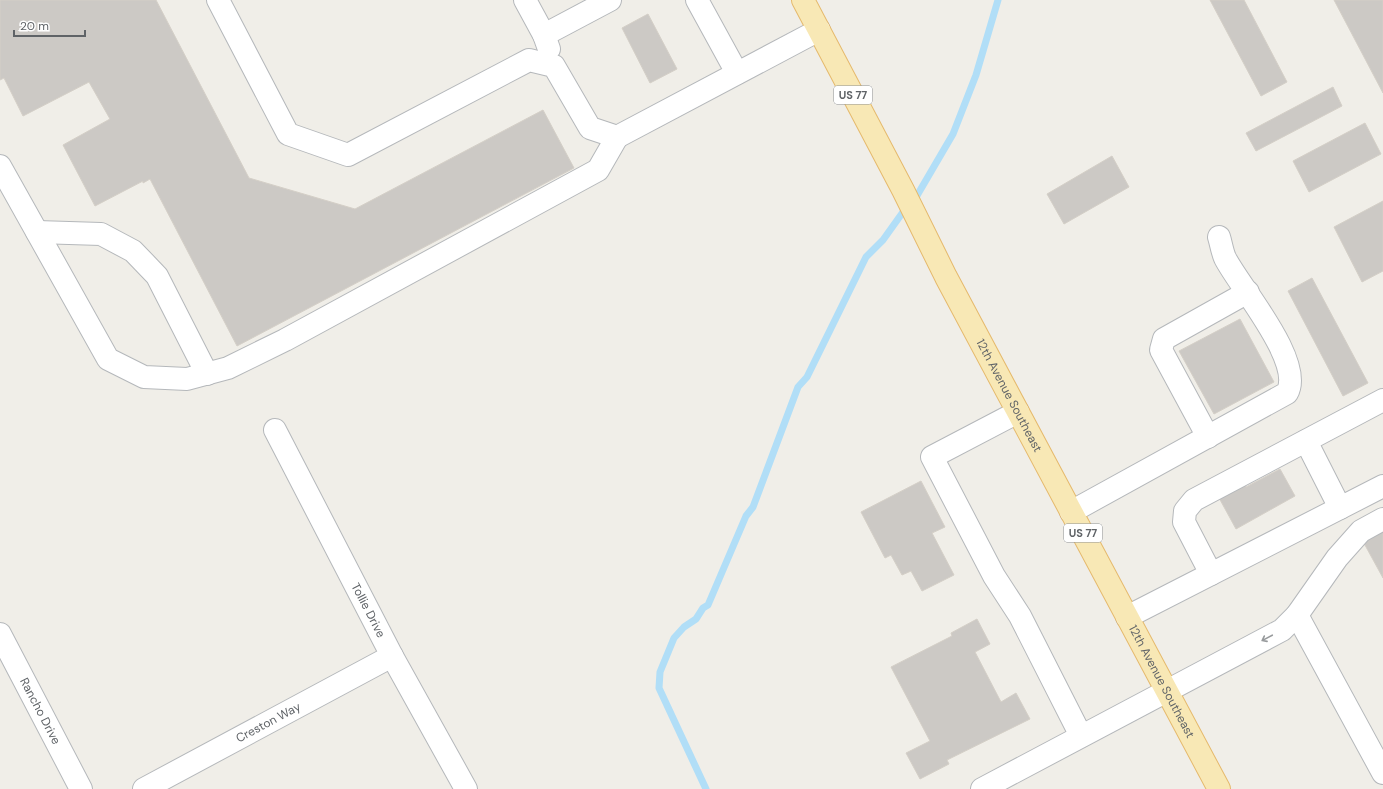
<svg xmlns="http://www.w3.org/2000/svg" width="1383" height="789" font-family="'DM Sans',sans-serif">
<rect width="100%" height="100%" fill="#f0eee8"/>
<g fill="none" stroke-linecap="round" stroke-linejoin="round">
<path stroke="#b1def7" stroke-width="7" d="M 706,789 L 659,688 L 660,672 L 674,638 L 684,627 L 696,619 L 703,608 L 708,605 L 746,516 L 753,507 L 798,387 L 807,377 L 866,257 L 883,240 L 908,205 L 915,199 L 953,134 L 976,75 L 998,0"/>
</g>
<path fill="#ccc9c5" stroke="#d4cfc7" d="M 0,0 L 156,0 L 249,178 L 355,209 L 543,110 L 574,168 L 237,346 L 150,179 L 143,183 L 143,181 L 95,206 L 63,145 L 110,119 L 89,82 L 23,116 L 4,78 L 0,80 Z
M 1210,0 L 1244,0 L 1287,82 L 1261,96 Z
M 1334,0 L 1383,0 L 1383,93 Z
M 648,14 L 677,69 L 650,83 L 622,28 Z
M 1333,87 L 1342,106 L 1256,151 L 1246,133 Z
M 1365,123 L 1381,154 L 1309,192 L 1293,161 Z
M 1112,156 L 1129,187 L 1064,224 L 1047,194 Z
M 1383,201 L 1383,271 L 1362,282 L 1334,227 Z
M 1312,278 L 1368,383 L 1343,396 L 1288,291 Z
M 1240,319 L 1274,382 L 1214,414 L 1179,351 Z
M 1280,469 L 1295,496 L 1236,529 L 1218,496 L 1244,482 L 1246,487 Z
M 921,481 L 945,527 L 932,533 L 954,575 L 922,591 L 911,571 L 902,575 L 891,555 L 885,558 L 861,512 Z
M 1383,526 L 1383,578 L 1360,536 Z
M 977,619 L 990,644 L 975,652 L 1001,702 L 1016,693 L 1030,719 L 947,760 L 949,764 L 920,779 L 906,753 L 930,741 L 891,667 L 952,636 L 951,633 Z"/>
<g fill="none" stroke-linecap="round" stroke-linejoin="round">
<defs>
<g id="minor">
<path d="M 218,0 L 288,134 L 348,155 L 529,60 L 554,66 L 590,128 L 617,137 L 819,30"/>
<path d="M 525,0 L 544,35 L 549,49"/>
<path d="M 697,0 L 737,73"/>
<path d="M 544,35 L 610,0"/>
<path d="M 0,166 L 108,359 L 144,377 L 187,379 L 228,368 L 285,340 L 598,170 L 617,137"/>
<path d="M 37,232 L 101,234 L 133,251 L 157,276 L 207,374"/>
<path d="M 1018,412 L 932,457 L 994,576 L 1020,616 L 1081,736"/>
<path id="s1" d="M 275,430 L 392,656 L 466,789"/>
<path d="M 1208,437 L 1161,350 L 1164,339 L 1248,292"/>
<path d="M 1306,441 L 1340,508"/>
<path d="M 1071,512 L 1287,393 C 1305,362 1239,286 1225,258 C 1222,251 1221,243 1219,237"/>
<path d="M 1211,574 L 1184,522 L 1185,511 L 1194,500 L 1383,400"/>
<path d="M 1297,615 L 1383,773"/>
<path d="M 1127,617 L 1383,486"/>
<path id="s2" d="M 0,634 L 81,789"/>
<path id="s3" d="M 144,789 L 392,656"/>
<path d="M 982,789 L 1282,630 L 1297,615 L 1337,558 L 1361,531 L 1383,519"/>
</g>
<g id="major">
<path id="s4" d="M 803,0 L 903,190 L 946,277 L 1219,789"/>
</g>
</defs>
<use href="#minor" stroke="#b5b8bb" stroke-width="24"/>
<use href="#major" stroke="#e5b96c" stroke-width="24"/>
<use href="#minor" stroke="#fff" stroke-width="22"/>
<use href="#major" stroke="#f8e8b5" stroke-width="22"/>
</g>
<defs><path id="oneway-shaft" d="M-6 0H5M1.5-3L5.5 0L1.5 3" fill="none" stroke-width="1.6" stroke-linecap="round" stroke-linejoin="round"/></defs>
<use stroke="#979a9c" href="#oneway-shaft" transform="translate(1267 638) rotate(152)"/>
<g text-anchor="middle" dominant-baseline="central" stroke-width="3" stroke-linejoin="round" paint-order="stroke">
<g fill="#fff" stroke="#8f9295" stroke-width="1">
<rect x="834" y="86" width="38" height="18" rx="3"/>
<rect x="1064" y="524" width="38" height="18" rx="3"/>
</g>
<g font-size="11" font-weight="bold" fill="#5f6367">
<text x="853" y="95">US 77</text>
<text x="1083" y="533">US 77</text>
</g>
<g font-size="12" fill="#5f6367" stroke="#fff">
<text stroke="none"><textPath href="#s4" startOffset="446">12th Avenue Southeast</textPath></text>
<text stroke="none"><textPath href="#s1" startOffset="203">Tollie Drive</textPath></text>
<text stroke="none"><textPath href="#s4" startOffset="770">12th Avenue Southeast</textPath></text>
<text stroke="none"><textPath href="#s2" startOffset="87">Rancho Drive</textPath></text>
<text stroke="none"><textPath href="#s3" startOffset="141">Creston Way</textPath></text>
</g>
</g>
<path d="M14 30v6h71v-6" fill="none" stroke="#5f6367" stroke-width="2"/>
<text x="20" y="30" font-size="12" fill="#5f6367" stroke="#ffffff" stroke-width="3" paint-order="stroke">20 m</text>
</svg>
